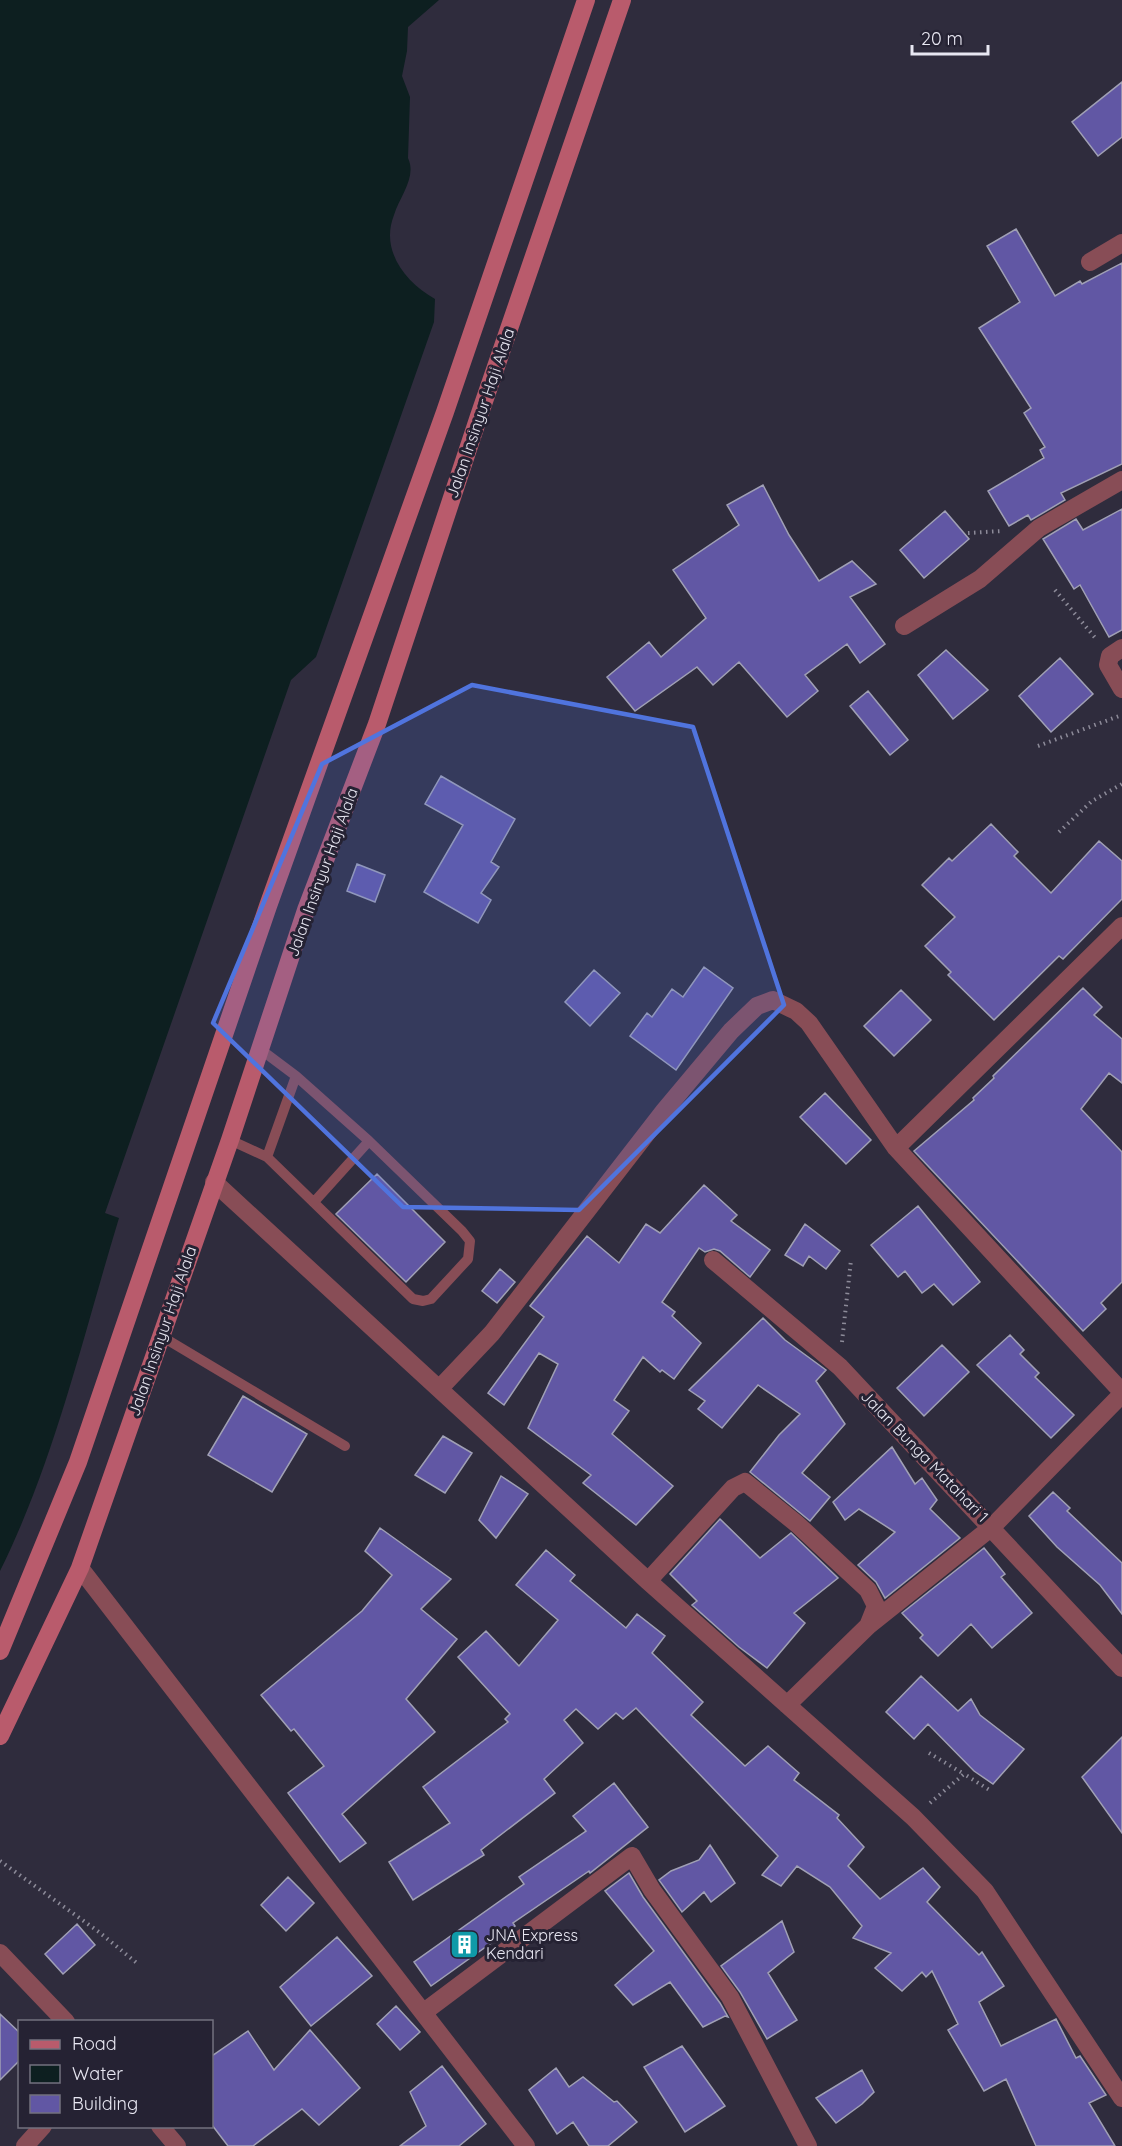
<svg xmlns="http://www.w3.org/2000/svg" width="1122" height="2146" font-family="Quicksand,sans-serif">
<rect width="100%" height="100%" fill="#2f2c3d"/>
<path fill="#0d1f20" d="M 0,0 L 439,0 L 408,27 L 407,51 L 402,76 L 410,97 L 408,158 C 417,177 400,196 394,215 C 380,250 405,282 435,299 L 434,322 L 316,657 L 291,680 L 105,1213 L 119,1218 C 83,1336 55,1460 0,1571 Z"/>
<path fill="#6157a4" stroke="#a0a0b5" stroke-width="1.5" d="M 1122,82 L 1122,137 L 1098,156 L 1072,122 Z
M 1016,229 L 1055,296 L 1080,281 L 1082,284 L 1122,263 L 1122,464 L 1061,493 L 1065,500 L 1031,520 L 1028,515 L 1009,526 L 988,491 L 1044,458 L 1040,450 L 1045,447 L 1024,413 L 1031,408 L 979,328 L 1020,302 L 987,246 Z
M 763,485 L 789,535 L 819,581 L 852,561 L 876,584 L 850,597 L 885,644 L 860,663 L 847,644 L 805,675 L 818,691 L 787,717 L 739,662 L 713,685 L 697,667 L 635,711 L 607,677 L 649,642 L 661,657 L 706,618 L 673,570 L 739,525 L 727,505 Z
M 1122,509 L 1122,630 L 1109,637 L 1080,585 L 1074,589 L 1043,539 L 1076,519 L 1083,530 Z
M 945,511 L 969,539 L 924,578 L 900,550 Z
M 946,650 L 988,690 L 953,719 L 918,675 Z
M 1060,658 L 1093,694 L 1051,732 L 1019,696 Z
M 868,691 L 908,740 L 890,755 L 850,706 Z
M 441,776 L 515,819 L 491,862 L 499,867 L 481,893 L 491,900 L 478,923 L 424,892 L 463,825 L 425,804 Z
M 991,824 L 1018,852 L 1014,856 L 1051,893 L 1099,841 L 1122,861 L 1122,899 L 1063,959 L 1059,956 L 994,1020 L 948,975 L 951,972 L 925,946 L 955,917 L 922,885 L 949,858 L 952,861 Z
M 357,864 L 385,875 L 375,902 L 347,891 Z
M 704,967 L 733,988 L 676,1070 L 630,1036 L 647,1013 L 652,1017 L 672,989 L 683,997 Z
M 594,970 L 620,993 L 590,1026 L 565,1002 Z
M 1083,988 L 1102,1007 L 1094,1015 L 1122,1039 L 1122,1083 L 1109,1073 L 1081,1109 L 1122,1152 L 1122,1282 L 1101,1303 L 1106,1309 L 1083,1331 L 914,1151 L 974,1100 L 973,1098 L 994,1078 L 993,1076 Z
M 901,990 L 931,1020 L 894,1056 L 864,1026 Z
M 825,1093 L 871,1140 L 846,1164 L 800,1117 Z
M 377,1174 L 445,1242 L 406,1282 L 336,1214 Z
M 704,1185 L 737,1215 L 731,1221 L 770,1250 L 750,1277 L 720,1251 L 714,1249 L 705,1252 L 699,1248 L 662,1302 L 675,1312 L 672,1316 L 701,1343 L 674,1379 L 662,1370 L 660,1372 L 643,1357 L 614,1400 L 629,1411 L 612,1434 L 673,1486 L 636,1525 L 583,1483 L 591,1475 L 528,1428 L 558,1364 L 539,1353 L 504,1405 L 488,1393 L 544,1317 L 530,1306 L 587,1236 L 619,1263 L 646,1224 L 660,1233 Z
M 918,1206 L 980,1282 L 953,1305 L 934,1284 L 922,1293 L 905,1271 L 898,1277 L 871,1245 Z
M 805,1224 L 840,1251 L 826,1269 L 809,1256 L 803,1266 L 785,1255 Z
M 500,1269 L 515,1282 L 497,1303 L 482,1291 Z
M 763,1318 L 785,1340 L 826,1370 L 816,1381 L 845,1424 L 802,1473 L 830,1497 L 810,1521 L 750,1472 L 779,1435 L 800,1414 L 758,1385 L 722,1428 L 698,1409 L 705,1401 L 689,1390 Z
M 1010,1335 L 1024,1350 L 1020,1354 L 1039,1373 L 1035,1377 L 1074,1415 L 1051,1438 L 977,1365 Z
M 942,1345 L 969,1372 L 924,1416 L 897,1388 Z
M 243,1396 L 307,1434 L 272,1492 L 208,1455 Z
M 443,1436 L 472,1453 L 445,1493 L 415,1475 Z
M 892,1447 L 915,1484 L 922,1478 L 937,1500 L 930,1509 L 960,1538 L 885,1598 L 876,1582 L 858,1565 L 895,1532 L 859,1509 L 845,1520 L 833,1502 Z
M 501,1476 L 528,1494 L 496,1538 L 479,1520 Z
M 1053,1492 L 1070,1508 L 1067,1511 L 1122,1563 L 1122,1614 L 1100,1585 L 1057,1547 L 1029,1516 Z
M 720,1519 L 760,1558 L 791,1533 L 838,1578 L 794,1613 L 805,1623 L 767,1668 L 739,1647 L 692,1605 L 697,1601 L 670,1574 Z
M 380,1528 L 451,1579 L 421,1609 L 457,1639 L 406,1699 L 435,1732 L 342,1814 L 366,1843 L 340,1862 L 288,1793 L 324,1766 L 294,1729 L 291,1731 L 261,1695 L 362,1611 L 392,1575 L 365,1551 Z
M 984,1548 L 1005,1574 L 1001,1577 L 1032,1613 L 992,1648 L 971,1624 L 938,1656 L 920,1638 L 923,1635 L 902,1613 Z
M 546,1550 L 575,1575 L 570,1581 L 626,1628 L 637,1614 L 665,1636 L 652,1653 L 703,1702 L 691,1715 L 745,1766 L 768,1746 L 799,1773 L 794,1780 L 839,1815 L 837,1818 L 864,1847 L 848,1866 L 880,1899 L 923,1868 L 940,1887 L 927,1902 L 979,1955 L 982,1952 L 1004,1986 L 979,2002 L 1001,2046 L 1056,2019 L 1076,2058 L 1080,2056 L 1106,2095 L 1089,2103 L 1115,2146 L 1036,2146 L 1006,2079 L 984,2091 L 948,2030 L 958,2024 L 932,1971 L 926,1977 L 922,1972 L 902,1991 L 875,1968 L 891,1953 L 853,1938 L 862,1926 L 830,1887 L 797,1866 L 781,1886 L 762,1875 L 778,1856 L 636,1708 L 623,1719 L 616,1713 L 598,1729 L 576,1709 L 564,1720 L 583,1743 L 544,1779 L 555,1793 L 481,1850 L 484,1855 L 413,1900 L 389,1862 L 450,1823 L 423,1787 L 508,1722 L 505,1719 L 510,1714 L 458,1657 L 486,1631 L 519,1666 L 558,1620 L 516,1585 Z
M 921,1676 L 958,1711 L 971,1699 L 980,1715 L 1024,1749 L 993,1784 L 974,1771 L 928,1724 L 914,1739 L 886,1712 Z
M 1122,1737 L 1122,1833 L 1082,1777 Z
M 614,1783 L 648,1827 L 590,1873 L 589,1871 L 513,1923 L 515,1926 L 431,1986 L 414,1962 L 524,1884 L 519,1877 L 586,1831 L 573,1816 Z
M 710,1845 L 735,1883 L 711,1902 L 704,1892 L 682,1912 L 659,1880 L 671,1871 L 699,1860 Z
M 629,1873 L 643,1897 L 720,2003 L 728,2017 L 725,2016 L 703,2027 L 670,1982 L 633,2005 L 615,1985 L 654,1951 L 605,1891 Z
M 288,1877 L 314,1903 L 286,1931 L 261,1905 Z
M 782,1921 L 794,1952 L 768,1973 L 797,2020 L 767,2039 L 740,1992 L 721,1966 Z
M 77,1924 L 95,1945 L 63,1974 L 45,1954 Z
M 337,1937 L 372,1976 L 311,2026 L 280,1987 Z
M 396,2006 L 420,2032 L 400,2050 L 377,2024 Z
M 0,2014 L 20,2033 L 20,2060 L 0,2080 Z
M 310,2030 L 360,2088 L 319,2125 L 302,2109 L 253,2146 L 228,2146 L 212,2125 L 212,2056 L 248,2031 L 274,2070 Z
M 682,2046 L 725,2106 L 685,2132 L 644,2067 Z
M 442,2066 L 486,2124 L 459,2146 L 400,2146 L 426,2126 L 410,2092 Z
M 556,2068 L 569,2087 L 583,2077 L 614,2102 L 617,2101 L 637,2122 L 608,2146 L 589,2146 L 573,2122 L 557,2134 L 529,2090 Z
M 862,2070 L 874,2092 L 862,2104 L 836,2123 L 816,2098 Z"/>
<g fill="none" stroke-linecap="round" stroke-linejoin="round">
<path stroke="#8d8b99" stroke-width="4" stroke-dasharray="1.5 4.5" stroke-linecap="butt" d="M 968,533 L 1002,531
M 1055,590 L 1097,640
M 1038,746 L 1122,715
M 1059,832 L 1092,801 L 1122,784
M 842,1342 L 851,1260
M 929,1753 L 964,1774
M 930,1803 L 964,1774 L 991,1791
M 0,1861 L 99,1932 L 138,1964"/>
<path stroke="#884d56" stroke-width="10" d="M 260,1049 L 296,1076
M 230,1140 L 267,1157 L 296,1076 L 369,1141 L 462,1231 L 470,1241 L 468,1259 L 431,1299 L 423,1301 L 413,1299 L 267,1157
M 314,1202 L 369,1141
M 161,1336 L 345,1446"/>
<path stroke="#884d56" stroke-width="18" d="M 1090,262 L 1122,243
M 904,626 L 980,579 L 1039,528 L 1122,480
M 1122,648 L 1110,656 L 1108,665 L 1122,689
M 896,1148 L 1122,926
M 214,1182 L 648,1581 L 913,1817 L 985,1891 L 1122,2098
M 713,1260 L 840,1367 L 1122,1668
M 440,1388 L 492,1333 L 664,1111 L 731,1031 L 757,1006 L 773,1000 L 796,1011 L 809,1023 L 896,1148 L 1122,1392
M 80,1568 L 526,2146
M 648,1581 L 733,1488 L 745,1482 L 797,1524 L 868,1590 L 876,1606 L 868,1626
M 787,1705 L 868,1626 L 992,1527 L 1122,1394
M 0,1953 L 66,2022
M 424,2012 L 632,1856 L 652,1890 L 730,1997 L 808,2146
M 160,2126 L 177,2146
M 25,2146 L 43,2126"/>
<path stroke="#b95b6c" stroke-width="18" d="M 0,1651 L 78,1462 L 268,906 L 445,412 L 586,0
M 0,1736 L 80,1568 L 230,1140 L 306,910 L 377,724 L 479,416 L 622,0"/>
</g>
<path fill="#5074de" fill-opacity="0.2" stroke="#5074de" stroke-width="4.5" stroke-linejoin="round" d="M 472,685 L 693,727 L 784,1005 L 579,1210 L 403,1207 L 213,1023 L 322,764 Z"/>
<defs>
<symbol id="building-square" viewBox="-11 -11 22 22"><rect x="-9" y="-9" width="18" height="18" rx="4" fill="#0f9aa8" stroke="#252233"/><path d="M-4-6H4V6H1V3H-1V6H-4ZM-2.5-4.3h1.7v1.8h-1.7ZM.8-4.3h1.7v1.8H.8ZM-2.5-1h1.7V.8h-1.7ZM.8-1h1.7V.8H.8Z" fill="#fff"/></symbol>
</defs>
<g fill-rule="evenodd">
<use href="#building-square" x="448" y="1928" width="33" height="33"/>
</g>
<g text-anchor="middle" dominant-baseline="central" stroke-width="6" stroke-linejoin="round" paint-order="stroke">
<g font-size="16" fill="#e8e7f2" stroke="#252233">
<text transform="translate(480 413) rotate(-71)">Jalan Insinyur Haji Alala</text>
<text transform="translate(322 872) rotate(-70)">Jalan Insinyur Haji Alala</text>
<text transform="translate(162 1331) rotate(-71)">Jalan Insinyur Haji Alala</text>
<text transform="translate(925 1456) rotate(46)">Jalan Bunga Matahari 1</text>
</g>
<g font-size="16" fill="#e8e7f2" stroke="#252233" text-anchor="start">
<text x="486" y="1935">JNA Express<tspan x="486" dy="18">Kendari</tspan></text>
</g>
</g>
<rect x="18" y="2020" width="195" height="108" fill="#252233" stroke="#73717f" stroke-width="1.5"/>
<rect x="30" y="2040" width="30" height="9" fill="#b95b6c" stroke="#73717f" stroke-width="1.5"/>
<text x="72" y="2050" font-size="18" fill="#e8e7f2">Road</text>
<rect x="30" y="2065" width="30" height="18" fill="#0d1f20" stroke="#73717f" stroke-width="1.5"/>
<text x="72" y="2080" font-size="18" fill="#e8e7f2">Water</text>
<rect x="30" y="2095" width="30" height="18" fill="#6157a4" stroke="#73717f" stroke-width="1.5"/>
<text x="72" y="2110" font-size="18" fill="#e8e7f2">Building</text>
<path d="M912 45v9h76v-9" fill="none" stroke="#e8e7f2" stroke-width="3"/>
<text x="921" y="45" font-size="18" fill="#e8e7f2" stroke="#252233" stroke-width="4.5" paint-order="stroke">20 m</text>
</svg>
